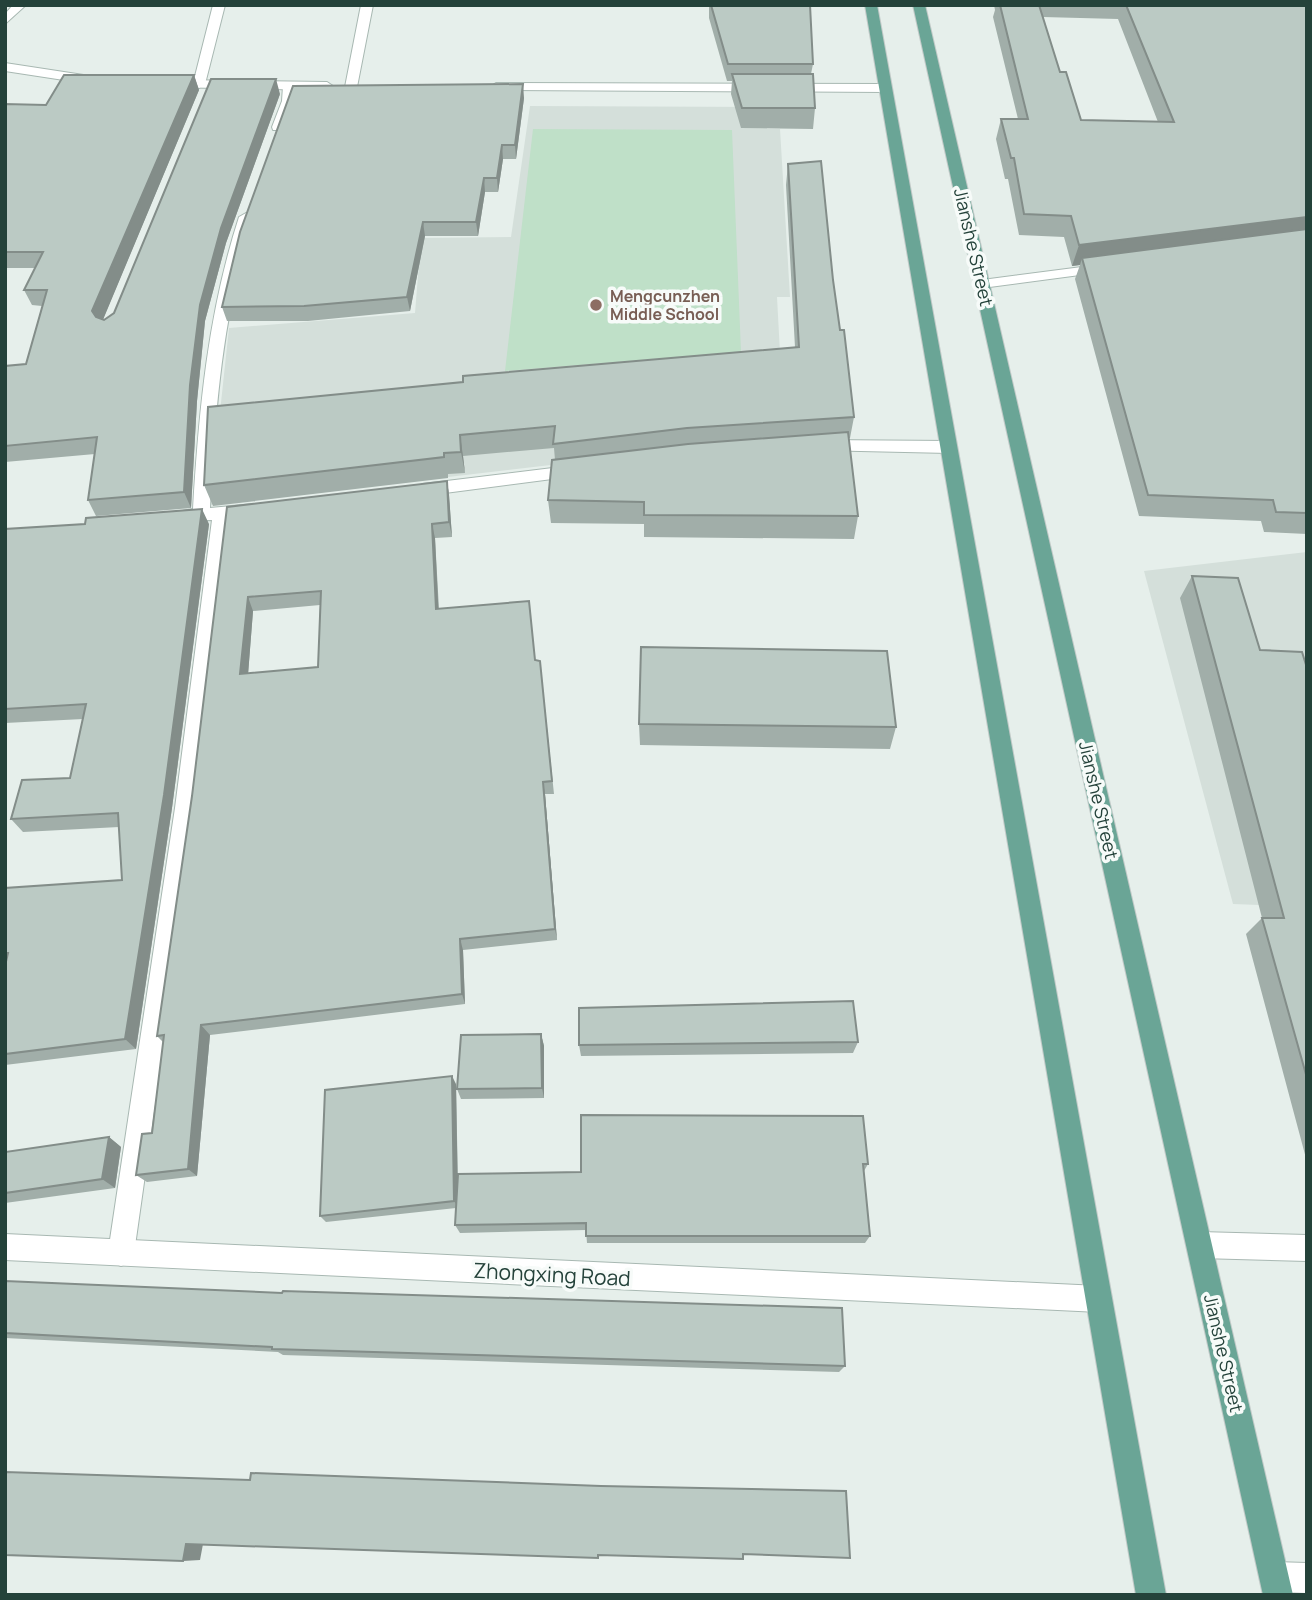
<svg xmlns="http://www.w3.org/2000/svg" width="1312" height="1600" font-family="Manrope,sans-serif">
<rect width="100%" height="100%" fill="#e6efeb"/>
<path fill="#d4dfda" d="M 530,106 L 766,107 L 767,129 L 780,129 L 790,297 L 777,297 L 780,353 L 772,439 L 210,505 L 229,328 L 415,313 L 421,238 L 511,237 Z
M 1307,552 L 1307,907 L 1233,904 L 1144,571 Z"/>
<path fill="#bfe0c8" d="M 533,129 L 732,130 L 741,352 L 505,371 Z"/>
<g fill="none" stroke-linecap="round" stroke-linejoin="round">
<defs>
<path id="service" d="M 213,5 L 225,5 L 205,84 L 199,88 L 193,84 Z
M 361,5 L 373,5 L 357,87 L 351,91 L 345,87 Z
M 289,82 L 295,86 L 294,101 L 283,130 L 273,130 L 272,127 L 282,101 L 283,86 Z
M 246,213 L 253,217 C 223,313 215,408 210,508 L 254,504 L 263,510 L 254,516 L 230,518 L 197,808 L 134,1253 L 130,1262 L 121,1266 L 112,1262 L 108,1253 L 175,808 L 212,520 L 172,521 L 169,517 L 172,513 L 193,509 C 199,409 208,313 239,217 Z
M 822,440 L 949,441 L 957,447 L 949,453 L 816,450 L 814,446 Z
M 577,465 L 583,467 L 586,471 L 583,475 L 422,496 L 413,490 L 422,484 Z"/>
<path id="minor" d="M 13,5 L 26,5 L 5,24 L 5,14 Z
M 5,63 L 90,76 L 96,80 L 90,84 L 5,71 Z
M 171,80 L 327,82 L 333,86 L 327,90 L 167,87 L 167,81 Z
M 496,83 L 886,84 L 892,88 L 886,92 L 492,90 L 490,87 Z
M 1105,264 L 1110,265 L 1112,268 L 1110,271 L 982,288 L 975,284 L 982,280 Z
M 1200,1232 L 1307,1235 L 1307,1261 L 1200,1258 L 1191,1254 L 1187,1245 L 1191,1236 Z
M 5,1234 L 1099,1286 L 1109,1289 L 1112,1299 L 1109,1309 L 1099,1312 L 5,1260 Z
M 1275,1562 L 1307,1563 L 1307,1593 L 1275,1592 L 1264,1588 L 1260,1577 L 1264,1566 Z"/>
<path id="primary" d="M 865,5 L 877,5 L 1166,1595 L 1136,1595 Z
M 913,5 L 925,5 L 1293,1595 L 1263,1595 Z"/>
</defs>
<use href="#service" stroke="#a8b8b2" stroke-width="2"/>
<use href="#minor" stroke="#a8b8b2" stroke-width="2"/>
<use href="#primary" stroke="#c2cac8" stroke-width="2"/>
<use href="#service" fill="#fff" fill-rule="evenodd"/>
<use href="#minor" fill="#fff" fill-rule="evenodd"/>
<use href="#primary" fill="#6aa596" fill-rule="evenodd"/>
</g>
<path fill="#a1aea9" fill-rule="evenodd" d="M 709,5 L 810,5 L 813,64 L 811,74 L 815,108 L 813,129 L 741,128 L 731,94 L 732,81 L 727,81 L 709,18 Z
M 994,5 L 1307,5 L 1307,534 L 1264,532 L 1261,521 L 1139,516 L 1075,279 L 1080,265 L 1072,266 L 1064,237 L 1019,235 L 1008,179 L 1005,179 L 996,139 L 1001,119 L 1018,119 L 993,17 L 995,10 ZM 1043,17 L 1118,19 L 1158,122 L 1081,120 L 1060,72 Z
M 194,75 L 199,90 L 103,319 L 104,320 L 114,313 L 280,94 L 226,243 L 205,321 L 197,401 L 191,508 L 96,516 L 88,500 L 95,454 L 5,462 L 5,366 L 26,364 L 42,306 L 32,305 L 24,290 L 35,268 L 5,268 L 5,104 L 46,105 Z
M 524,98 L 516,159 L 503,159 L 498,192 L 485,192 L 478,236 L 425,236 L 410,311 L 308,321 L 227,321 L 222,307 Z
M 788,164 L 833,280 L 840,330 L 854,417 L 850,438 L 849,438 L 858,516 L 854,539 L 644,537 L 644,524 L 551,523 L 548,500 L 555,460 L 554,448 L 463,456 L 465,473 L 448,474 L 448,478 L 213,506 L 204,485 L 463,382 L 795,347 L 786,185 Z
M 447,481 L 449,495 L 452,537 L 435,538 L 439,609 L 535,660 L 540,661 L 554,794 L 545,794 L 557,940 L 463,950 L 465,1004 L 210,1035 L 197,1176 L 147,1182 L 136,1175 L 152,1133 L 163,1042 L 157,1036 L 192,796 L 227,507 ZM 320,605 L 318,667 L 248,674 L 253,611 Z
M 209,524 L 172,808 L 136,1049 L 5,1065 L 5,888 L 122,880 L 119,827 L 23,832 L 11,819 L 70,778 L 83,719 L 5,723 L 5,529 Z
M 1192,576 L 1260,650 L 1307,668 L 1307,1162 L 1246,934 L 1262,918 L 1180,598 Z
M 639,724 L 896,727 L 890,749 L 640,745 Z
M 541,1034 L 544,1046 L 544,1098 L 461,1099 L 457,1089 Z
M 858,1042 L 853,1053 L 581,1056 L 579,1045 Z
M 456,1084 L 458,1185 L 581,1172 L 868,1164 L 864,1171 L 870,1236 L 865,1243 L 587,1243 L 586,1230 L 460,1233 L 455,1225 L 456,1208 L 326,1222 L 320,1216 Z
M 109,1137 L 121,1147 L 115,1188 L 5,1203 L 5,1152 Z
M 5,1281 L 845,1366 L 839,1372 L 283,1355 L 278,1352 L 5,1338 Z"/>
<path fill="#838d89" d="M 194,75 L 199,90 L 100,327 L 92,311 Z
M 276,79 L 280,94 L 226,243 L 205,321 L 197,401 L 191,508 L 184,492 L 190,385 L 200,305 L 221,228 Z
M 523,84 L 524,98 L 516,159 L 515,145 Z
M 502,145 L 503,159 L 498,192 L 497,178 Z
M 484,178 L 485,192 L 478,236 L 476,222 Z
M 1307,217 L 1307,236 L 1082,258 L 1080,265 L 1072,266 L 1079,245 Z
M 423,222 L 425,236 L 410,311 L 407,297 Z
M 460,435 L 463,456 L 465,473 L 461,452 Z
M 447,481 L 449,495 L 452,537 L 449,522 Z
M 202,509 L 209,524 L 172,808 L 136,1049 L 125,1039 Z
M 432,524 L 435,538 L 439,622 L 436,609 Z
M 248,597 L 253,611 L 247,688 L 240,674 Z
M 543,782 L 545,794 L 557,940 L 555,929 Z
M 460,939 L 463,950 L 465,1004 L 462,994 Z
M 201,1025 L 210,1035 L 197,1176 L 188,1169 Z
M 541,1034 L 544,1046 L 544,1098 L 542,1088 Z
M 452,1076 L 456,1084 L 458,1207 L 454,1201 Z
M 109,1137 L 121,1147 L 115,1188 L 102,1179 Z
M 186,1544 L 203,1544 L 200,1560 L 183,1561 Z"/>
<path fill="#bbcac4" stroke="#838d89" stroke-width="2" fill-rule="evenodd" d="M 711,5 L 810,5 L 813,64 L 728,64 Z
M 1000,5 L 1039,5 L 1060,72 L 1066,72 L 1081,120 L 1174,122 L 1126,5 L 1307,5 L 1307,217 L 1079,245 L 1071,216 L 1024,214 L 1014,158 L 1011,158 L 1001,119 L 1028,119 Z
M 732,74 L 813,74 L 815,108 L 742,108 Z
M 64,75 L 194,75 L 92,311 L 96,317 L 104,320 L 114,313 L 211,79 L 276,79 L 221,228 L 200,305 L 190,385 L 184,492 L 88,500 L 97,437 L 5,446 L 5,366 L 26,364 L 47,290 L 24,290 L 43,252 L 5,252 L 5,104 L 46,105 Z
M 523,84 L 515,145 L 502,145 L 497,178 L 484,178 L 476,222 L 423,222 L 407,297 L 304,306 L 222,307 L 240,232 L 293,86 Z
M 821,161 L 833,280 L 840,330 L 844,330 L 854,417 L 687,428 L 553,444 L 555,426 L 460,435 L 461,452 L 444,453 L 444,457 L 204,485 L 208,407 L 463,382 L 463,376 L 799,347 L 788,164 Z
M 1307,229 L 1307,513 L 1276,512 L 1273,500 L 1148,495 L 1082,258 Z
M 848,432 L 858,516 L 644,515 L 644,502 L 548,500 L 552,460 L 688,444 Z
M 447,481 L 449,522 L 432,524 L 436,609 L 529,601 L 535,660 L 540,661 L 552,781 L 543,782 L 555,929 L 460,939 L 462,994 L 201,1025 L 188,1169 L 136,1175 L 142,1134 L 152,1133 L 164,1035 L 157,1036 L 192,796 L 227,507 ZM 321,591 L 318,667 L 240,674 L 248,597 Z
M 202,509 L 164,795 L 125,1039 L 5,1054 L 5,966 L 8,953 L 5,953 L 5,888 L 122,880 L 118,813 L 11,819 L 22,780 L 70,778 L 86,704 L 5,709 L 5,529 L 85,524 L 86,518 Z
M 1192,576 L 1238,578 L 1260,650 L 1302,652 L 1307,668 L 1307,1078 L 1262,918 L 1284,918 Z
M 641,647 L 887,651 L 896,727 L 639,724 Z
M 853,1001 L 858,1042 L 579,1045 L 579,1008 Z
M 541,1034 L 542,1088 L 457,1089 L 461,1035 Z
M 452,1076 L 454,1201 L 320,1216 L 325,1090 Z
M 581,1115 L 863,1116 L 868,1164 L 863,1164 L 870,1236 L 586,1236 L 586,1223 L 455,1225 L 458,1174 L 581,1172 Z
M 109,1137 L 102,1179 L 5,1193 L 5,1152 Z
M 5,1281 L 282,1293 L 283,1291 L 842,1308 L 845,1366 L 272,1349 L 272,1347 L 5,1333 Z
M 5,1472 L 250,1480 L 251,1473 L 601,1486 L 846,1491 L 850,1558 L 743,1554 L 743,1559 L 598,1555 L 598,1558 L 186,1544 L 183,1561 L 5,1555 Z"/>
<circle fill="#8d6e63" stroke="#f7fbf9" stroke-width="2.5" cx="596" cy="305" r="7"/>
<g text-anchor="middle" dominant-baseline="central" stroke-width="7" stroke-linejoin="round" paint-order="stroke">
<g font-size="16" font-weight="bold" fill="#785e54" stroke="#f7fbf9" text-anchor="start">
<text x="610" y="296">Mengcunzhen<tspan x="610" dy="18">Middle School</tspan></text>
</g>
<g font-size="18" fill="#24423a" stroke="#f7fbf9">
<text transform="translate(974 247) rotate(77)">Jianshe Street</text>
<text transform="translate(1099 800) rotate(77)">Jianshe Street</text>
<text transform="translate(1224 1353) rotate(77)">Jianshe Street</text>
</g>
<g font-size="21" fill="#24423a" stroke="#f7fbf9">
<text transform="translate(552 1274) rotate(3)">Zhongxing Road</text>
</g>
</g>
<rect width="1312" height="1600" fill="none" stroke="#24423a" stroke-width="14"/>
</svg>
